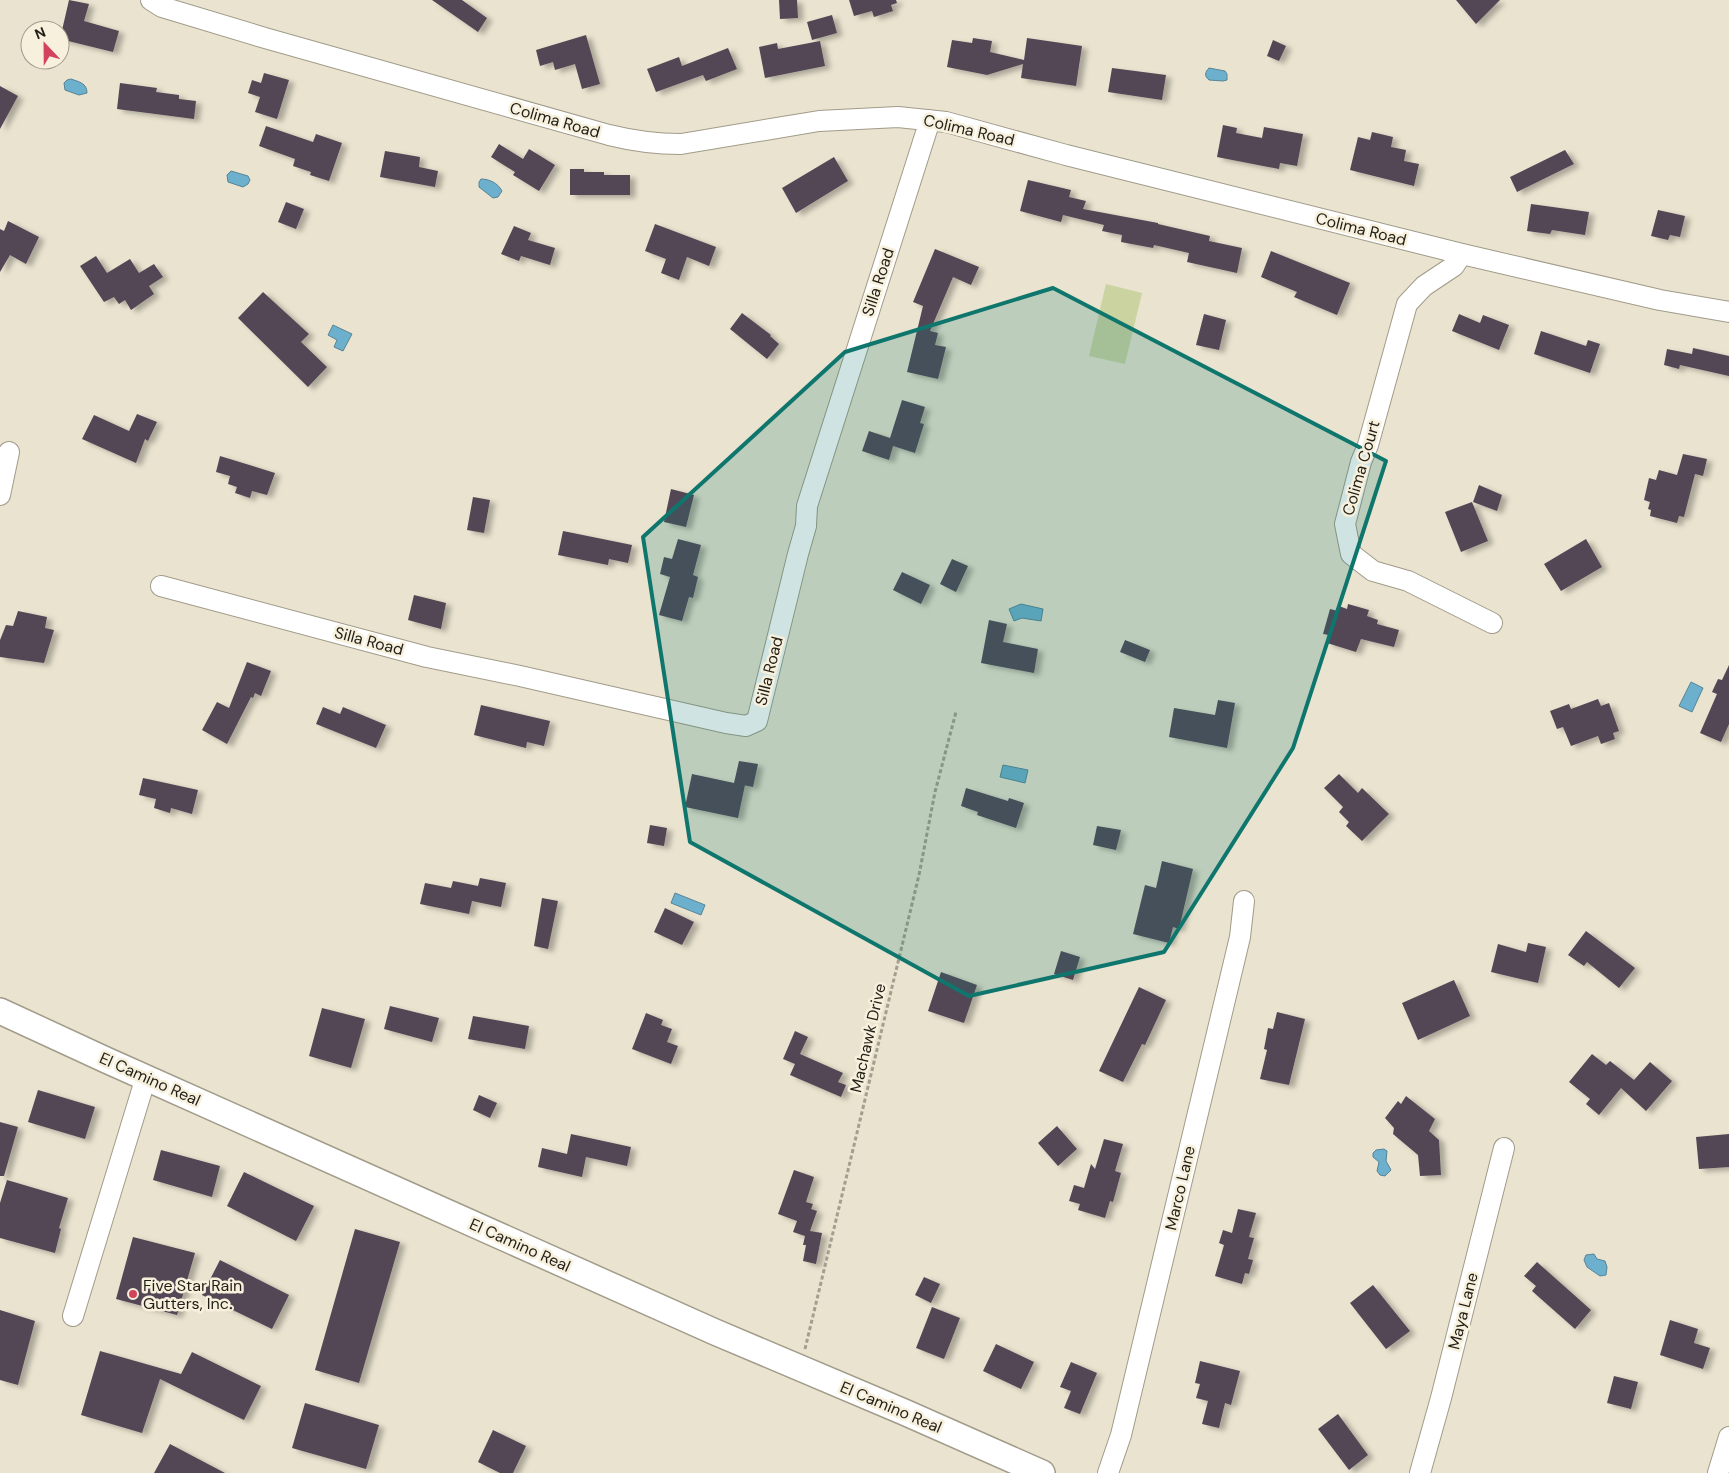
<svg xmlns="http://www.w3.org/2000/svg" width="1729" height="1473" font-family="'DM Sans',sans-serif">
<defs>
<filter id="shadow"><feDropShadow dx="5.5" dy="3" stdDeviation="2.5" flood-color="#0004"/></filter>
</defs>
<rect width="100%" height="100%" fill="#e9e3cf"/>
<path fill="#cbd3a1" d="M 1106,284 L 1142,293 L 1125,364 L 1089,356 Z"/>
<path fill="#6db0ce" stroke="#568497" d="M 1209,68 L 1225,71 L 1227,74 L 1227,80 L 1223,81 L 1209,80 C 1204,76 1205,72 1209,68 Z
M 71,79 C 79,82 87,83 87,93 L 79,95 L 65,90 L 64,83 L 67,80 Z
M 231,171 L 248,176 L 250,180 L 248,184 L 243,187 L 228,182 L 227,175 Z
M 481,179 C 489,179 498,183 502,191 L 498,197 L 493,198 L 479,187 L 479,182 Z
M 333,325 L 352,334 L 343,351 L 334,347 L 337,340 L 328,335 Z
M 1021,604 L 1043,609 L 1041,621 L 1022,618 L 1014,621 L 1009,609 Z
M 1691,682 L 1703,688 L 1692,712 L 1679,706 Z
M 1003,765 L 1028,770 L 1025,783 L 1000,777 Z
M 675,893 L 705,905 L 701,915 L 671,903 Z
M 1384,1149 L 1387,1151 L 1386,1161 L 1391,1170 L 1385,1176 L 1380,1175 L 1377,1171 L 1379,1162 L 1373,1157 L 1373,1153 L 1376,1150 Z
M 1594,1254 L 1597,1259 L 1605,1261 L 1607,1267 L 1606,1275 L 1600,1276 L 1587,1267 L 1584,1260 L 1586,1255 Z"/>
<path fill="#534755" filter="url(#shadow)" d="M 69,0 L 89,4 L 84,21 L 119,31 L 113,52 L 60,39 Z
M 432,0 L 462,0 L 487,18 L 478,32 Z
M 779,0 L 797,0 L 798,18 L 780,19 Z
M 849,0 L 896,0 L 897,3 L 891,5 L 893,11 L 874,17 L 872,11 L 854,16 Z
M 1456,0 L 1500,0 L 1476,24 Z
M 832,15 L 837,33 L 812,40 L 807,22 Z
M 586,35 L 600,84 L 582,89 L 575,64 L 555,70 L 553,62 L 540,66 L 536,50 Z
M 973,38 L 992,41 L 990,52 L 1024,60 L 1027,38 L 1082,46 L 1076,86 L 1021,78 L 1023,64 L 987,75 L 947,67 L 952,40 L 972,43 Z
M 1273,40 L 1286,46 L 1279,61 L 1267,56 Z
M 820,41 L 825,66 L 765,78 L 759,47 L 777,43 L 778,49 Z
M 728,48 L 737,69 L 706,81 L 703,75 L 656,92 L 647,69 L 679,57 L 682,66 Z
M 1112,68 L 1166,75 L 1162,100 L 1108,92 Z
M 264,73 L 289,80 L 277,119 L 255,112 L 260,97 L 248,93 L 252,80 L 261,83 Z
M 120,83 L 157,88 L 156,92 L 179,95 L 179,99 L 196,101 L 194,119 L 117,109 Z
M 0,86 L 18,96 L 0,129 Z
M 1223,125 L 1237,128 L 1236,133 L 1262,138 L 1264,127 L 1303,134 L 1297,166 L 1280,163 L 1279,169 L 1217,157 Z
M 266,126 L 313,142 L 316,134 L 342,143 L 329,181 L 310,175 L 311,172 L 293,166 L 295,159 L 259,146 Z
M 1372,132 L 1393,137 L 1391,147 L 1406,150 L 1404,161 L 1419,164 L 1414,186 L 1350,170 L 1358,137 L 1370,140 Z
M 499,144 L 523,159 L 529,149 L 555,165 L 539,191 L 513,175 L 515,172 L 491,157 Z
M 1565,150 L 1574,164 L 1517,192 L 1510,177 Z
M 385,151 L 420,157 L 419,167 L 438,171 L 435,187 L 380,177 Z
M 834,157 L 848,181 L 796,213 L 782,188 Z
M 570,169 L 584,169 L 584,172 L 604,172 L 604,175 L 630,175 L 630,195 L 570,195 Z
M 1028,180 L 1071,190 L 1069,197 L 1086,201 L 1083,209 L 1158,223 L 1158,224 L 1210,236 L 1209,241 L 1242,248 L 1237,273 L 1187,262 L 1189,253 L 1154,245 L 1153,248 L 1121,242 L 1122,235 L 1102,231 L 1104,225 L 1063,215 L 1061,222 L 1020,211 Z
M 286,202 L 304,209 L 296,229 L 278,222 Z
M 1531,204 L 1589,212 L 1585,235 L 1552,230 L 1550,234 L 1527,231 Z
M 1658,210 L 1685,216 L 1680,237 L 1670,235 L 1668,240 L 1651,236 Z
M 8,221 L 39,237 L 26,264 L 10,255 L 0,272 L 0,229 L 4,231 Z
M 655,224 L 716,247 L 709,266 L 687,257 L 679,280 L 661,273 L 666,259 L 645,251 Z
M 514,226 L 531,233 L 528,240 L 555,248 L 550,265 L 521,256 L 519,261 L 501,254 Z
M 935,249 L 979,267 L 971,285 L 953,277 L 930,331 L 938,333 L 935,345 L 946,347 L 938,379 L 907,372 L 923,306 L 913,302 Z
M 1271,251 L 1350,283 L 1337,315 L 1294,297 L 1297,292 L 1261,277 Z
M 96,256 L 107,273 L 130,259 L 139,273 L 154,264 L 163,277 L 149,286 L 154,294 L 131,310 L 125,300 L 119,304 L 114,297 L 104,302 L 80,266 Z
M 263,292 L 309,334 L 301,342 L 327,367 L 308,387 L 238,318 Z
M 742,313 L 771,335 L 770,336 L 779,344 L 767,359 L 730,329 Z
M 1204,314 L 1226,320 L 1219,350 L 1196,345 Z
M 1459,314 L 1480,323 L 1483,315 L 1509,325 L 1499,350 L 1452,331 Z
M 1541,331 L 1586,346 L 1588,340 L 1600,344 L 1590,373 L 1534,354 Z
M 1693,348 L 1729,356 L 1729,376 L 1680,365 L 1679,369 L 1664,365 L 1667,349 L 1692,354 Z
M 902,400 L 925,407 L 920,423 L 924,424 L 915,453 L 893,446 L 889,460 L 862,451 L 869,431 L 890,438 Z
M 137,414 L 157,422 L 148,441 L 145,439 L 136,463 L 82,439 L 94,415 L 129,431 Z
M 1683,454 L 1707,459 L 1703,476 L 1695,474 L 1684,517 L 1679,516 L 1677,523 L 1650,516 L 1651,510 L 1648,509 L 1650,502 L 1644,500 L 1649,478 L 1656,480 L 1659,470 L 1677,475 Z
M 220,456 L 275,473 L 267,495 L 252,491 L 250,498 L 235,493 L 237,487 L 228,484 L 230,476 L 216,472 Z
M 1479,485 L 1502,495 L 1497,511 L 1473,502 Z
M 671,489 L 694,495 L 686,527 L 664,522 Z
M 473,497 L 490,500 L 484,533 L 467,530 Z
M 1472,502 L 1488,541 L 1461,552 L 1445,512 Z
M 563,531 L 632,545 L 628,563 L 609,559 L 608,565 L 558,555 Z
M 678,539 L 701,545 L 693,575 L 698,577 L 693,598 L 689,597 L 682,621 L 659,615 L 670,577 L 660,574 L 664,557 L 672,559 Z
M 1586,539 L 1602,567 L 1561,591 L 1544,564 Z
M 952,559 L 968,566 L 956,592 L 940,584 Z
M 902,572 L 930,585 L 921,604 L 893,590 Z
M 414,595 L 446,603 L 441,629 L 408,620 Z
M 1348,604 L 1369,610 L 1367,616 L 1378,620 L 1377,624 L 1399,630 L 1394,647 L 1361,639 L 1356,652 L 1327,643 L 1329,635 L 1323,634 L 1330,609 L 1338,611 L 1339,606 L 1347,609 Z
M 18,611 L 47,617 L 45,628 L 54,630 L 44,663 L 0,657 L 0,640 L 6,625 L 13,626 Z
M 989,620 L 1007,624 L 1003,642 L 1038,649 L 1034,673 L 981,663 Z
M 1125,640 L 1150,650 L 1145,662 L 1120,652 Z
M 247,662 L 271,671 L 261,696 L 255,693 L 253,698 L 251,697 L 227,744 L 202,730 L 217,702 L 229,708 Z
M 1729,665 L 1729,724 L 1721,742 L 1700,733 L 1717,694 L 1712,692 L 1718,679 L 1722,680 Z
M 1598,699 L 1601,706 L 1609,703 L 1619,731 L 1613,733 L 1615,739 L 1601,744 L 1598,736 L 1571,746 L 1563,727 L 1557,729 L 1550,711 L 1569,704 L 1571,709 Z
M 1218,700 L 1235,703 L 1227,748 L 1169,737 L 1174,708 L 1215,715 Z
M 481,705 L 550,721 L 544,746 L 527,742 L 526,748 L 474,735 Z
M 323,707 L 340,714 L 343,707 L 386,725 L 376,748 L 316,724 Z
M 739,761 L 758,764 L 753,787 L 738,784 L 745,785 L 738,818 L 685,807 L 692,774 L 734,783 Z
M 1339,774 L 1358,793 L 1362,788 L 1389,814 L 1362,841 L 1346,826 L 1349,822 L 1339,812 L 1343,807 L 1324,788 Z
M 143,778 L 198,790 L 192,814 L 171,808 L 170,813 L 154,808 L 156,799 L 139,795 Z
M 966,788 L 1008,801 L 1009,798 L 1024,803 L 1016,828 L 977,815 L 978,812 L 961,806 Z
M 650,825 L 667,828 L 664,846 L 647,843 Z
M 1097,826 L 1121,830 L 1116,850 L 1093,845 Z
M 1162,861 L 1193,869 L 1179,929 L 1173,927 L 1169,943 L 1133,934 L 1145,885 L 1156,888 Z
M 480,878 L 506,883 L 501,907 L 472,901 L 469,914 L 420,904 L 425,883 L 451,888 L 453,881 L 478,886 Z
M 542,898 L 558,901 L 548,949 L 534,946 Z
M 665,908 L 694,922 L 682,945 L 654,932 Z
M 1586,931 L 1635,968 L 1619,988 L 1587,962 L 1584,966 L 1568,955 Z
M 1528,943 L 1546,947 L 1538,983 L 1491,972 L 1498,944 L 1526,952 Z
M 1061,951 L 1080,957 L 1073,980 L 1054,974 Z
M 941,972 L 977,985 L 964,1023 L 928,1011 Z
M 1454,980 L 1470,1016 L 1418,1040 L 1402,1003 Z
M 1139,987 L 1166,1000 L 1145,1045 L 1142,1044 L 1123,1082 L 1099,1071 Z
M 390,1006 L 439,1018 L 432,1042 L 384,1029 Z
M 322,1008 L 365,1019 L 351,1068 L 309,1056 Z
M 1277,1012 L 1305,1019 L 1289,1085 L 1260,1079 L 1267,1050 L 1264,1049 L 1268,1028 L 1273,1029 Z
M 646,1013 L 663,1020 L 661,1025 L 672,1029 L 667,1042 L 678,1046 L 671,1064 L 632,1049 Z
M 473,1016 L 529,1026 L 525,1049 L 468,1039 Z
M 795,1031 L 808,1037 L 800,1054 L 843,1073 L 838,1082 L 846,1085 L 841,1097 L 790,1075 L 795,1064 L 783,1059 Z
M 1592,1054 L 1606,1065 L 1610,1061 L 1634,1080 L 1650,1062 L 1672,1081 L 1646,1111 L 1621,1088 L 1599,1115 L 1586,1104 L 1590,1099 L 1569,1082 Z
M 38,1090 L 95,1107 L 85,1139 L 28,1122 Z
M 479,1095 L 497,1103 L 490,1118 L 473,1110 Z
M 1406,1096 L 1435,1119 L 1429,1131 L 1439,1140 L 1441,1175 L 1420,1176 L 1418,1155 L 1393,1134 L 1394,1128 L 1385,1118 L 1398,1101 L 1401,1104 Z
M 0,1122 L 18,1127 L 4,1176 L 0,1176 Z
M 1057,1126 L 1077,1149 L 1058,1166 L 1038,1143 Z
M 571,1134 L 631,1147 L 627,1166 L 586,1157 L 582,1177 L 538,1167 L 542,1148 L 567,1154 Z
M 1729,1134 L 1729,1167 L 1699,1169 L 1696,1137 Z
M 1104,1139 L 1123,1144 L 1115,1171 L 1121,1173 L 1113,1202 L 1110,1201 L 1105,1218 L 1078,1210 L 1080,1204 L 1069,1201 L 1074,1185 L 1084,1188 L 1091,1164 L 1095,1169 Z
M 161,1150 L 220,1166 L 212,1197 L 153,1180 Z
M 794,1170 L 814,1177 L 806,1202 L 813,1204 L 811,1209 L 817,1211 L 810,1231 L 822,1233 L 816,1264 L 803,1261 L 806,1245 L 803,1245 L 805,1236 L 793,1232 L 797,1221 L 778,1214 Z
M 244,1172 L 314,1206 L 296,1241 L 227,1206 Z
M 7,1180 L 68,1198 L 59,1228 L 61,1229 L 55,1253 L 0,1238 L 0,1203 Z
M 1238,1209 L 1256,1213 L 1249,1237 L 1254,1238 L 1248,1259 L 1253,1260 L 1249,1274 L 1245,1273 L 1242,1284 L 1215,1276 L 1224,1245 L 1219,1243 L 1223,1230 L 1232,1233 Z
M 355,1229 L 400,1242 L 359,1383 L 315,1370 Z
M 133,1237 L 195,1253 L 177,1315 L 116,1299 Z
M 220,1260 L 289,1295 L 272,1329 L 202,1295 Z
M 1537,1262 L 1591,1310 L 1575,1329 L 1532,1291 L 1536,1286 L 1524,1276 Z
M 924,1277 L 940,1284 L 931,1303 L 915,1295 Z
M 1373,1285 L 1410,1331 L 1386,1349 L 1350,1303 Z
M 932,1307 L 960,1318 L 944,1359 L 916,1348 Z
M 0,1310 L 35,1321 L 18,1385 L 0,1380 Z
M 1670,1320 L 1698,1329 L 1694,1343 L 1710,1348 L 1703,1369 L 1660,1355 Z
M 996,1344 L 1034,1362 L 1021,1389 L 983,1371 Z
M 100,1351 L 181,1374 L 192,1352 L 261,1386 L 244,1420 L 160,1379 L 142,1433 L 81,1415 Z
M 1200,1361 L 1240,1371 L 1231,1405 L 1225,1403 L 1219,1428 L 1202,1424 L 1208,1401 L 1196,1398 L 1200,1384 L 1195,1383 Z
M 1071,1362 L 1097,1373 L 1080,1414 L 1064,1408 L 1071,1391 L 1060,1387 Z
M 1614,1376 L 1638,1382 L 1631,1409 L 1607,1403 Z
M 305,1403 L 379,1425 L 366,1469 L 292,1448 Z
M 1338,1414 L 1368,1455 L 1349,1470 L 1318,1429 Z
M 493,1430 L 526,1446 L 513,1473 L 500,1473 L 478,1462 Z
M 170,1444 L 187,1453 L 225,1473 L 154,1473 Z"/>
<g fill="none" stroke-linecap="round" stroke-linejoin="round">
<defs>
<path id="minor" d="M 151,0 L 162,7 L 265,38 L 609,135 C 633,141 656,144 681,144 L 819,121 L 898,117 L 946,122 L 1066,155 L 1462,254 L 1660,300 L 1729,312
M 1462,254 L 1454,266 L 1424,286 L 1407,304 L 1368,445 L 1361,462 L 1345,524 L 1351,554 L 1373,571 L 1408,581 L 1492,623
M 0,495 L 9,452
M 161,586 L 427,657 L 520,676 L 726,723 L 746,726 L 757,721 L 798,554 L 806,526 L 807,506 L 930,120
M 73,1316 L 146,1077
M 1108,1473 L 1121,1435 L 1240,937 L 1244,901
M 1420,1473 L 1441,1398 L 1504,1148
M 1718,1473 L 1729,1437"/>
<path id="major" d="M 0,1011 L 106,1060 L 715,1332 L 904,1412 L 1042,1473"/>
</defs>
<use href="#minor" stroke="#a19b89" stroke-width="22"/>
<use href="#major" stroke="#a19b89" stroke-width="28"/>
<path stroke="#a39f8f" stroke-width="3" stroke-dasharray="4 2.5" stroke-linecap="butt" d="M 805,1349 L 919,875 L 935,792 L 956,712"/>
<use href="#minor" stroke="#fff" stroke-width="20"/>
<use href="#major" stroke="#fff" stroke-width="25"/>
</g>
<path fill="#0f766e" fill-opacity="0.2" stroke="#0f766e" stroke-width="4" stroke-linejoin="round" d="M 1053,288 L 1386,461 L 1293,748 L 1164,952 L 969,996 L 690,842 L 643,537 L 845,352 Z"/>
<circle fill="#d3435e" stroke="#f7f0dc" stroke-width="2" cx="133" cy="1294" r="5"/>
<g text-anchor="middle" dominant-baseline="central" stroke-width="5" stroke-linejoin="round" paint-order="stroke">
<g font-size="16" fill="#201e17" stroke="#f7f0dc">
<text transform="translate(555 120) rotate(16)">Colima Road</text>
<text transform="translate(969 130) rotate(13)">Colima Road</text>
<text transform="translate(1361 229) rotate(14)">Colima Road</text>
<text transform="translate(878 282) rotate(-72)">Silla Road</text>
<text transform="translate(1361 468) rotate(-74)">Colima Court</text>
<text transform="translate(369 641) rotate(15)">Silla Road</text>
<text transform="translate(769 671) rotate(-76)">Silla Road</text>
<text transform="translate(868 1038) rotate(-77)">Machawk Drive</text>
<text transform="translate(150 1079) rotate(24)">El Camino Real</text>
<text transform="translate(1180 1188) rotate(-77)">Marco Lane</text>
<text transform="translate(520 1245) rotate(24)">El Camino Real</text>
<text transform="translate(1463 1311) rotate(-76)">Maya Lane</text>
<text transform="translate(891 1407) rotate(23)">El Camino Real</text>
</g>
<g font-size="16" fill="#201e17" stroke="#f7f0dc" text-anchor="start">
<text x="143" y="1285">Five Star Rain<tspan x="143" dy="18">Gutters, Inc.</tspan></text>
</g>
</g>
<g transform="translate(45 45) rotate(338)"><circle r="24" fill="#f7f0dc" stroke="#a19c8d"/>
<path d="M0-4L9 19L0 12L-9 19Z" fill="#d3435e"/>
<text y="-8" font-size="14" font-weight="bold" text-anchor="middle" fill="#201e17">N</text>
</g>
</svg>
